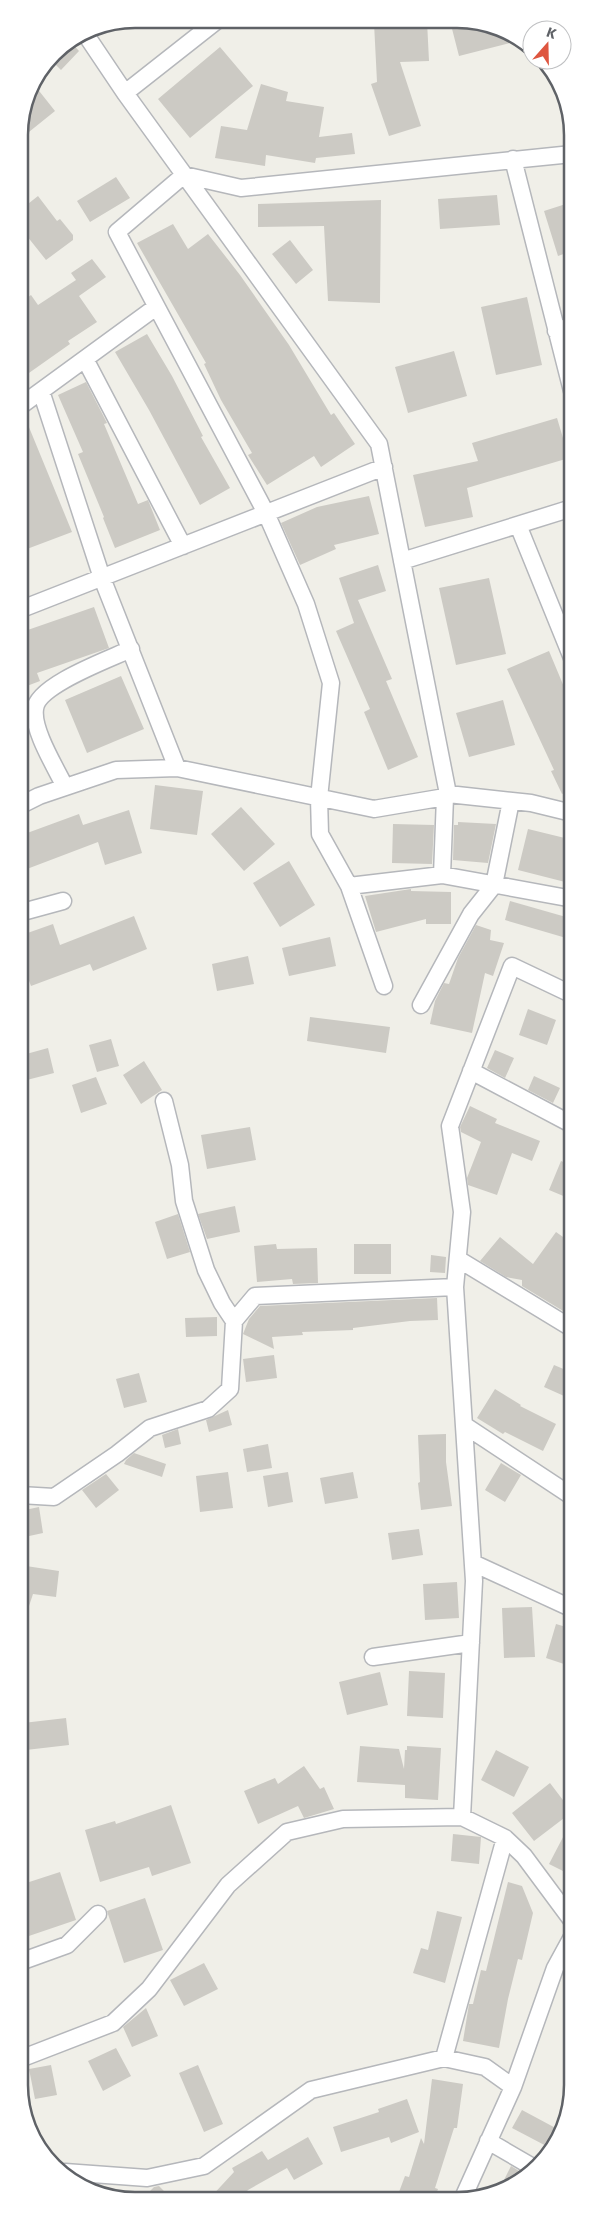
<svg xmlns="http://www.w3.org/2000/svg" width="592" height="2220" font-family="'Fira Sans',sans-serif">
<rect width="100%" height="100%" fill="#f0efe8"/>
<path fill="#cccac4" d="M 427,21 L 429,61 L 400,62 L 421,126 L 389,136 L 371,84 L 377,82 L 374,23 Z
M 450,21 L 480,21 L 518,41 L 459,56 Z
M 70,41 L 79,51 L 61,70 L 49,58 L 53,53 Z
M 220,47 L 253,86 L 190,138 L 158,99 Z
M 32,82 L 55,111 L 19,140 L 19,128 Z
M 261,84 L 288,92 L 286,101 L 324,107 L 319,137 L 352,133 L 355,154 L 316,158 L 315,163 L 266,155 L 265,166 L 215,158 L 221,126 L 247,130 Z
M 116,177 L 130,198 L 90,222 L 77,201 Z
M 497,195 L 500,225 L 440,229 L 438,199 Z
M 38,196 L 57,221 L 60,219 L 73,235 L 73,240 L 46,260 L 19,226 L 19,211 Z
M 381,200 L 380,303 L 328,301 L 324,226 L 258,227 L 258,204 Z
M 572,202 L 572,251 L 558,256 L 544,211 Z
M 173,224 L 188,249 L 208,234 L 240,275 L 289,345 L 331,415 L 334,413 L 355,444 L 321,467 L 314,456 L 267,485 L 248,455 L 252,453 L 221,400 L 204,364 L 206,363 L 137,243 Z
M 290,240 L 313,270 L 296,284 L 272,254 Z
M 92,259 L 106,277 L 79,296 L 97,322 L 68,341 L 70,344 L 19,380 L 19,304 L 31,295 L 38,305 L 76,280 L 71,273 Z
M 527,297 L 542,365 L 496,375 L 481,307 Z
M 147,334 L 172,376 L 203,436 L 201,437 L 230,488 L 200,505 L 149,410 L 115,352 Z
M 454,351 L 467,396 L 408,413 L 395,367 Z
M 86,382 L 107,423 L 104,424 L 138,504 L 148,500 L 160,530 L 115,548 L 103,518 L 104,517 L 78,454 L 83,452 L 58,395 Z
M 24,415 L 72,532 L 19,552 L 19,417 Z
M 557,418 L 569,458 L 467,488 L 473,517 L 425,527 L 413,475 L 478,461 L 472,443 Z
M 369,496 L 379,534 L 334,545 L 336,549 L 300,565 L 281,523 L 317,507 Z
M 378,565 L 386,591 L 358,600 L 392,679 L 386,681 L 418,757 L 388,770 L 364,712 L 370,709 L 336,631 L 354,623 L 339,578 Z
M 489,578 L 506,654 L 456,665 L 439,588 Z
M 94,607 L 109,648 L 37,673 L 40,681 L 19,689 L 19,633 Z
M 549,651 L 572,706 L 572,789 L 562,794 L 551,771 L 554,770 L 507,669 Z
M 121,676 L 144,729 L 87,753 L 65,700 Z
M 503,700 L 515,745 L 469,757 L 456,713 Z
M 155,785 L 203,791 L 197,835 L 150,829 Z
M 241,807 L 275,844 L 244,871 L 211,834 Z
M 129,810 L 142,853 L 105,865 L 98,842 L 19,872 L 19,836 L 79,814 L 83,825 Z
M 458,822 L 496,824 L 488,863 L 453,860 L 454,825 L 458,825 Z
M 393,824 L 434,825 L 432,864 L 392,863 Z
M 528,829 L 573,840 L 573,884 L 518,870 Z
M 289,861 L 315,905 L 280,927 L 253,883 Z
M 411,889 L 411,891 L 451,892 L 451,924 L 426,924 L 426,919 L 376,932 L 365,896 Z
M 510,901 L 573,919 L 573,940 L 505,920 Z
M 134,916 L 147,949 L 93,971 L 90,964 L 31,986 L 19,954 L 19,936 L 53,924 L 60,945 Z
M 476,925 L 491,930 L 490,940 L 504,943 L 493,976 L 485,973 L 472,1033 L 430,1024 L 435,1001 L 444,983 L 449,984 L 458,958 Z
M 330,937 L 336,966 L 289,976 L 282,948 Z
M 248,956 L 254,984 L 217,991 L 212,964 Z
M 528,1009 L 556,1020 L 547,1045 L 519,1035 Z
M 310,1017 L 390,1027 L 386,1053 L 307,1041 Z
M 111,1039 L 119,1066 L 97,1072 L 89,1045 Z
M 48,1048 L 54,1073 L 19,1082 L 19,1056 Z
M 495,1050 L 514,1058 L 505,1078 L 487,1068 Z
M 144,1061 L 162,1090 L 141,1104 L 123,1075 Z
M 534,1076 L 560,1088 L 553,1103 L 528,1090 Z
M 96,1077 L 107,1104 L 81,1113 L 72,1085 Z
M 470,1106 L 497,1119 L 495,1123 L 540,1141 L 532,1161 L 512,1153 L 497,1195 L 468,1185 L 467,1178 L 481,1142 L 461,1132 L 460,1127 Z
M 250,1127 L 256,1160 L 207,1169 L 201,1135 Z
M 561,1161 L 573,1166 L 573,1200 L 549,1190 Z
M 235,1206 L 240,1232 L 207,1239 L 198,1214 Z
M 178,1214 L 190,1252 L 167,1259 L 155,1222 Z
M 556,1232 L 573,1244 L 573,1317 L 522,1286 L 522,1280 L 506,1277 L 480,1261 L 500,1237 L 533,1264 Z
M 276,1244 L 277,1249 L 317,1248 L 318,1283 L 293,1284 L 292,1279 L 257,1282 L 254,1246 Z
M 354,1244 L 391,1244 L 391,1274 L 354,1274 Z
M 431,1255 L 446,1257 L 445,1273 L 430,1272 Z
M 437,1298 L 438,1320 L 410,1321 L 353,1328 L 353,1330 L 302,1332 L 303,1335 L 272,1337 L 274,1349 L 243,1334 L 249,1319 L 260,1306 Z
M 217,1317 L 217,1336 L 186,1337 L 185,1318 Z
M 274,1355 L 277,1378 L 246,1382 L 243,1359 Z
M 554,1365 L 573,1373 L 573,1400 L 544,1387 Z
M 139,1373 L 147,1402 L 124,1408 L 116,1379 Z
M 495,1389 L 521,1405 L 520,1406 L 556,1424 L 543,1451 L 505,1432 L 503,1434 L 477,1418 Z
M 228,1410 L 232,1425 L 209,1432 L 206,1420 Z
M 178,1429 L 181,1444 L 165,1448 L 162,1435 Z
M 446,1434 L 446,1462 L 452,1506 L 421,1510 L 418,1483 L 420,1482 L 418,1435 Z
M 268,1444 L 272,1468 L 247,1472 L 243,1449 Z
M 134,1453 L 166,1464 L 162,1477 L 124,1464 L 126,1460 Z
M 501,1463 L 521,1475 L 505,1502 L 485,1490 Z
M 228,1472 L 233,1508 L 200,1512 L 196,1476 Z
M 288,1472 L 293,1502 L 268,1507 L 263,1476 Z
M 353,1472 L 358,1498 L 325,1504 L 320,1478 Z
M 106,1474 L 119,1490 L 96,1508 L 82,1490 Z
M 39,1507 L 43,1533 L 20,1538 L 20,1511 Z
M 419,1529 L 423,1555 L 392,1560 L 388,1533 Z
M 26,1566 L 59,1571 L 56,1597 L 33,1594 L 25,1618 L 20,1617 L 20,1608 Z
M 457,1582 L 459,1618 L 425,1620 L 423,1584 Z
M 532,1607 L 535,1657 L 504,1658 L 502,1608 Z
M 556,1624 L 573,1629 L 573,1667 L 546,1658 Z
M 409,1671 L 445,1673 L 443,1718 L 407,1716 Z
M 380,1672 L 388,1705 L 347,1715 L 339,1682 Z
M 66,1718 L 69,1745 L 26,1750 L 23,1723 Z
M 360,1746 L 399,1749 L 404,1769 L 405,1750 L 407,1750 L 407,1746 L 441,1748 L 438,1800 L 405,1798 L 405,1785 L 357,1782 Z
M 496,1750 L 529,1767 L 514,1797 L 481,1780 Z
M 304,1766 L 320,1789 L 324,1787 L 334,1809 L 304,1818 L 298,1806 L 258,1824 L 244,1791 L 275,1778 L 278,1784 Z
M 550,1783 L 572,1812 L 534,1841 L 512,1813 Z
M 171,1805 L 191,1863 L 152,1876 L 149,1867 L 100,1882 L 85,1830 L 115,1821 L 116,1824 Z
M 573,1818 L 573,1876 L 549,1864 Z
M 453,1834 L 481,1837 L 479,1864 L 451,1861 Z
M 60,1872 L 76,1920 L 23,1938 L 20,1927 L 20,1885 Z
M 508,1882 L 522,1886 L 533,1913 L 522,1960 L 518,1959 L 508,1999 L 499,2048 L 463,2041 L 469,2004 L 473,2004 L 481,1970 L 486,1971 Z
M 145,1898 L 163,1950 L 124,1963 L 107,1911 Z
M 437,1911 L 462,1917 L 445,1983 L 413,1973 L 421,1948 L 428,1950 Z
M 204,1963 L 218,1989 L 184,2006 L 170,1980 Z
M 146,2008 L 158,2036 L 132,2047 L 123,2027 Z
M 116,2048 L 131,2076 L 103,2091 L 88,2061 Z
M 51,2065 L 57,2095 L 35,2099 L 29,2069 Z
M 198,2065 L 223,2124 L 204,2132 L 179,2073 Z
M 432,2079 L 463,2084 L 457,2128 L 454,2128 L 435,2188 L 438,2189 L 434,2200 L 396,2200 L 405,2176 L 409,2177 L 421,2138 L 424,2144 Z
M 407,2099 L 419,2132 L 391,2143 L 389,2137 L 341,2152 L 333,2127 L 379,2112 L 378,2109 Z
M 522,2110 L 563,2132 L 552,2149 L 512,2128 Z
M 308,2137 L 323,2164 L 294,2180 L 287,2168 L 248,2190 L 240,2199 L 209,2199 L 234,2172 L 232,2168 L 262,2151 L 268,2160 Z
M 511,2166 L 527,2176 L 515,2186 L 498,2192 Z
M 159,2186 L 172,2199 L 142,2199 L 154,2187 Z"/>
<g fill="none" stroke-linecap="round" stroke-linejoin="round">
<defs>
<path id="minor" d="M 84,32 L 125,93 L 379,444 L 448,794
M 125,93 L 219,19
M 513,159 L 572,391
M 556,331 L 572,326
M 85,359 L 183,546
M 41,391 L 102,578 L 177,768
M 19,407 L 156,307
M 518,525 L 572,658
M 402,561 L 572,508
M 19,610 L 384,467
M 65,787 C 56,768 32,730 35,709 C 37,685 110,659 131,649
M 19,806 L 39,796 L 116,770 L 177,768 L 374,809 L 445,797 L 448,794 L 531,803 L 572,813
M 442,875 L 445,797
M 349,886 L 442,875 L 573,899
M 19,913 L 63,901
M 384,986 L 349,886 L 320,834 L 319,798 L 331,683 L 306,604 L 266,513 L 117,232 L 184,175 L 241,188 L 572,154
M 421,1005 L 471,914 L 494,885 L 511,801
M 471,1071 L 573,1125
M 164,1101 L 180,1165 L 184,1201 L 206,1270 L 222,1303 L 234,1321
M 458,1259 L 573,1329
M 464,1425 L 573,1497
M 20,1495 L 54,1497 L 117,1454 L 150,1428 L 208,1409 L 230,1389 L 234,1321 L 255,1296 L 455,1287
M 473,1563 L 573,1609
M 373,1657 L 471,1643
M 462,1817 L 474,1581 L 455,1287 L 462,1212 L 450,1126 L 512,966 L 573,995
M 20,1962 L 67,1945 L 98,1914
M 444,2058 L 505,1838
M 20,2059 L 113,2023 L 149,1989 L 228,1885 L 287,1832 L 343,1819 L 462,1817 L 505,1838 L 524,1856 L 573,1922
M 20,2100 L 20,2101
M 488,2141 L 536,2169
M 65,2172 L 147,2178 L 204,2166 L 311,2090 L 444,2058 L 485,2067 L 513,2087
M 462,2200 L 513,2087 L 555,1968 L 573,1935"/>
</defs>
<use href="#minor" stroke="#b5b7bb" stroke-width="19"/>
<use href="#minor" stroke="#fff" stroke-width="16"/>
</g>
<path d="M0 0H592V2220H0ZM135 28H457A107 107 0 0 1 564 135V2085A107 107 0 0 1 457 2192H135A107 107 0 0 1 28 2085V135A107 107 0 0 1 135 28Z" fill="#fff" fill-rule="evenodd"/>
<path fill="none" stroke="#5f6267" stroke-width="2.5" d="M135 28H457A107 107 0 0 1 564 135V2085A107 107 0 0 1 457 2192H135A107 107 0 0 1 28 2085V135A107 107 0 0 1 135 28Z"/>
<g transform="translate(547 45) rotate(20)"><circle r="24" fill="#ffffff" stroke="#bfc0c2"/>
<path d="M0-4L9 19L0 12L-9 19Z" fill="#de5640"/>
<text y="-8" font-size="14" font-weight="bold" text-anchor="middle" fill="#5f6267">K</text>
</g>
</svg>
